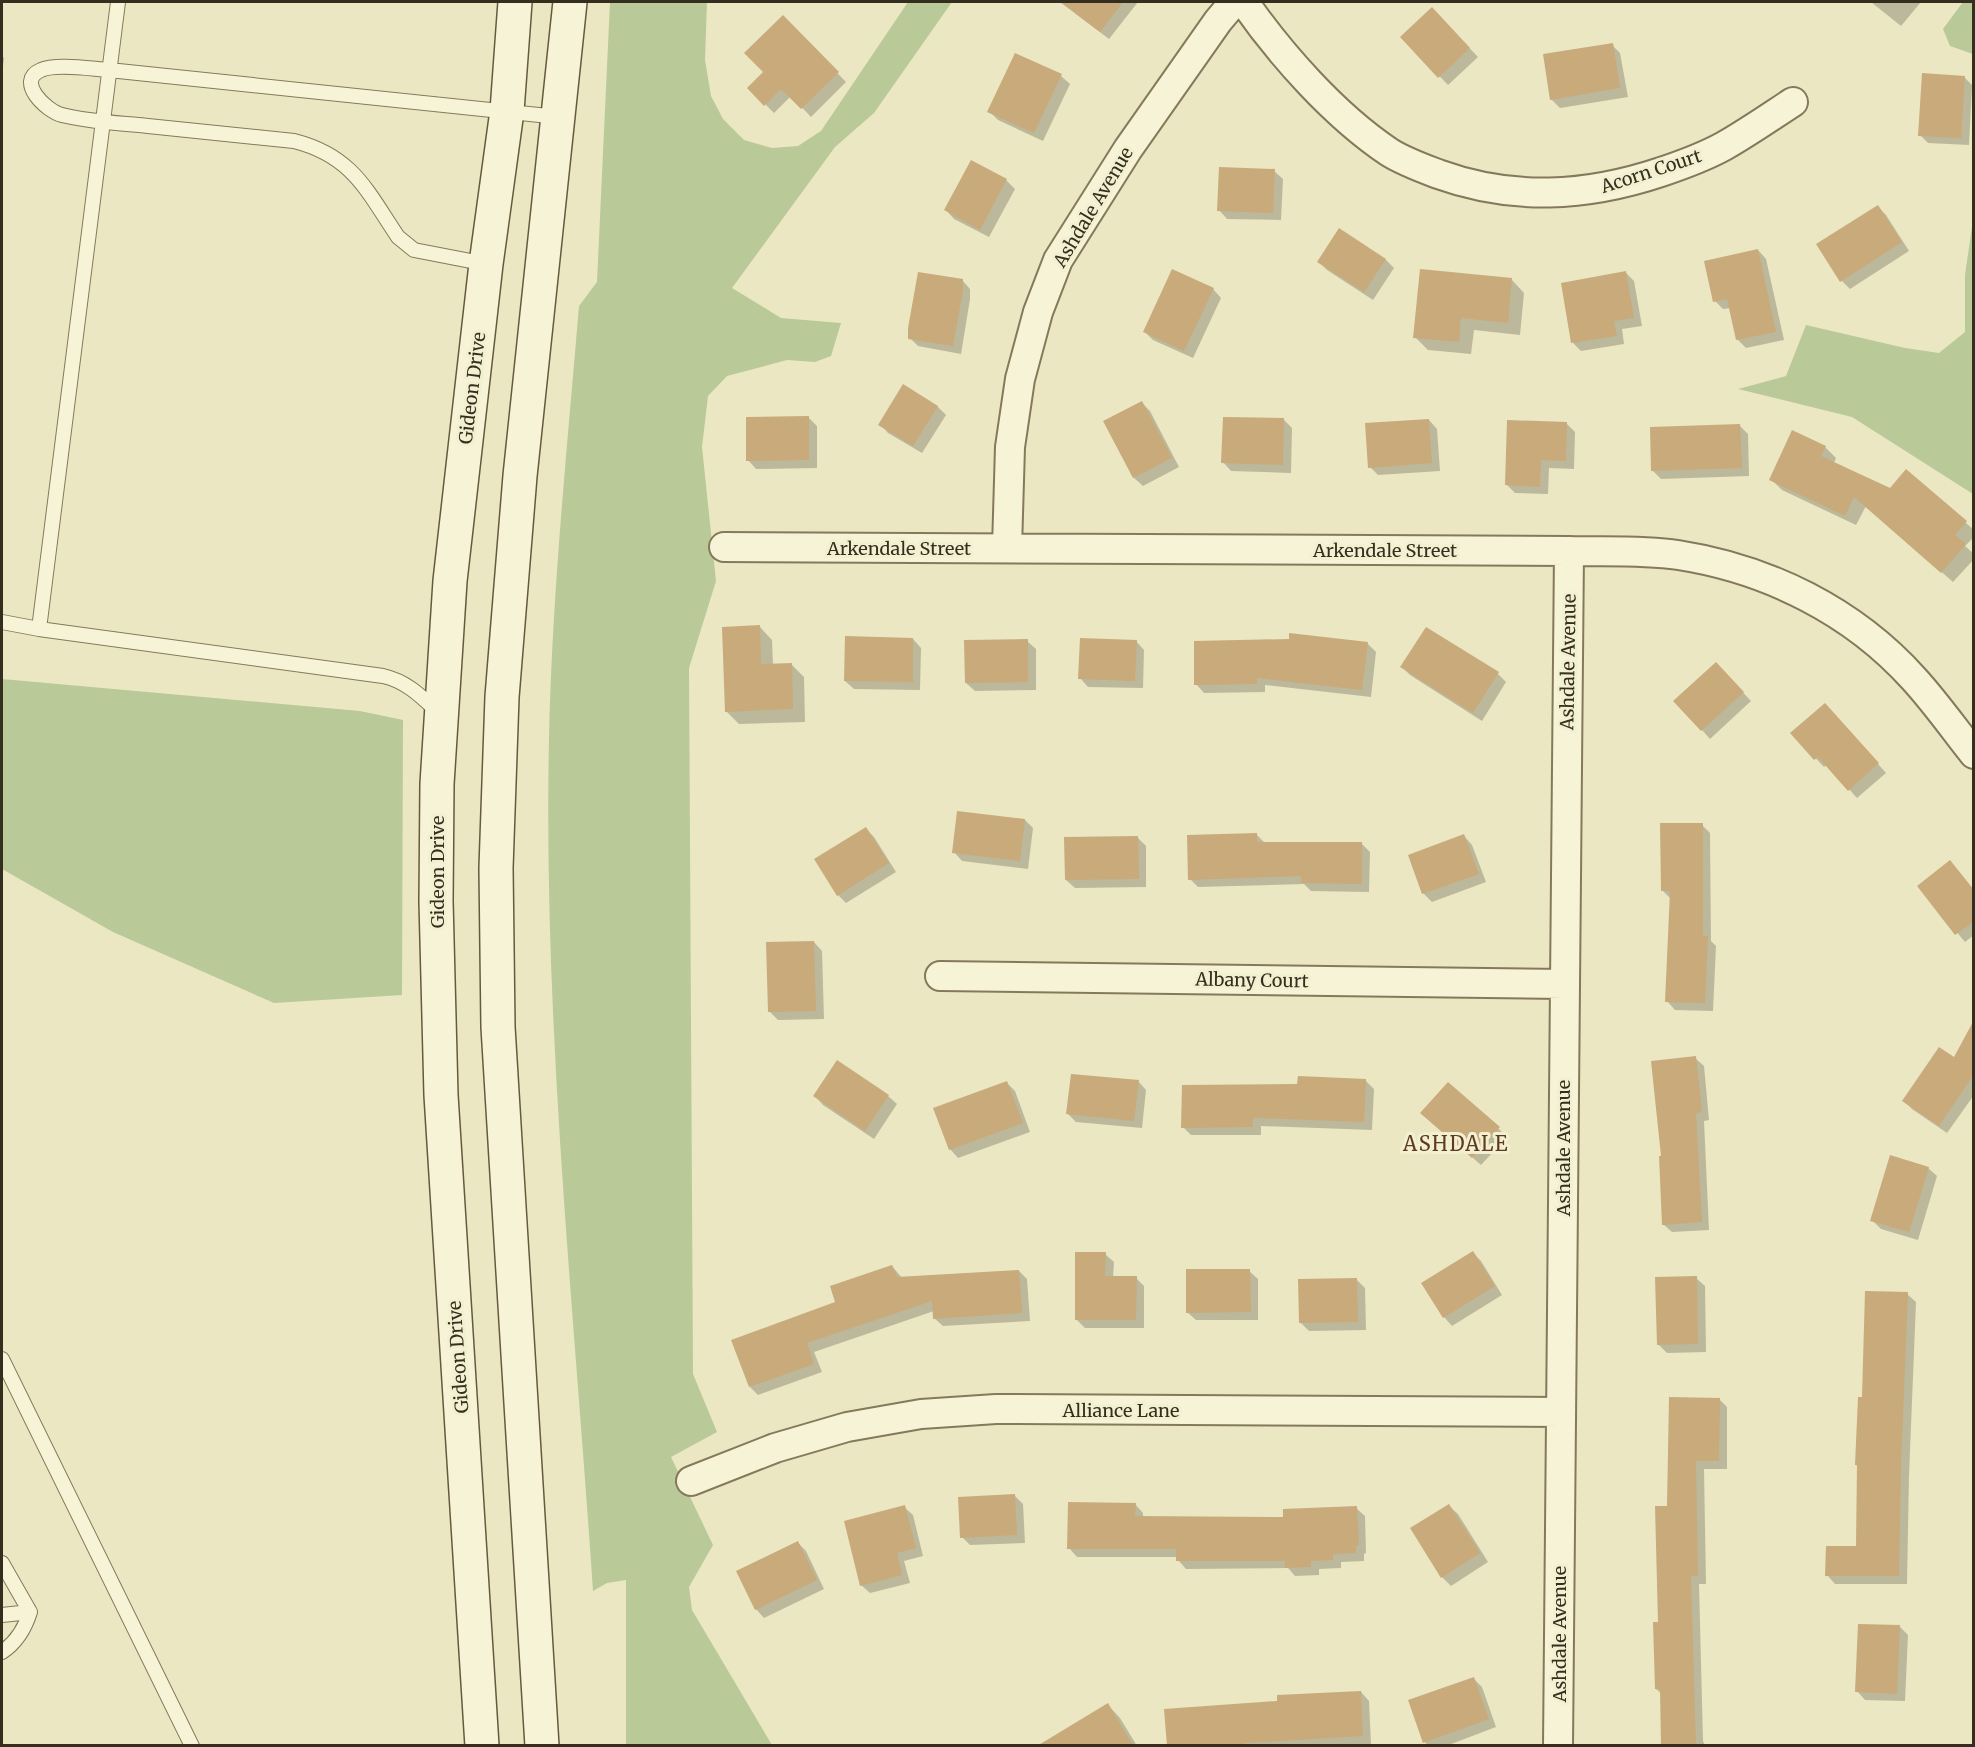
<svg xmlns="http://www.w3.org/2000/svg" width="1975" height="1747" font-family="Merriweather,serif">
<rect width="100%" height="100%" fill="#ebe7c3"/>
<path fill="#b9c998" d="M 610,2 L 707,2 L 705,60 L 711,96 L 723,119 L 744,140 L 772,148 L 798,146 L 821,131 L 908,2 L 952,2 L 874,113 L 835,147 L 732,288 L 781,318 L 841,323 L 831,356 L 815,362 L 787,360 L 727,376 L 708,396 L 702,447 L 716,581 L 689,668 L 693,1374 L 717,1432 L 671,1457 L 713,1545 L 689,1587 L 692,1610 L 772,1745 L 626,1745 L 626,1580 L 607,1583 L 593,1591 C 574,1308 543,1023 549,739 C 552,594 567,450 579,306 L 597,282 Z
M 1963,2 L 1973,2 L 1973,54 L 1950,46 L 1943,29 Z
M 1973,220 L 1973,494 L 1852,417 L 1738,389 L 1786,376 L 1806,325 L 1905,348 L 1939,353 L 1965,332 L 1965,275 Z
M 2,679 L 360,711 L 403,720 L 402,995 L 274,1003 L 113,932 L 2,869 Z"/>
<path fill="#0003" d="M 1070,2 L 1138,2 L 1109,39 L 1076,14 L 1067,5 Z
M 1871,2 L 1921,2 L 1901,26 Z
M 783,17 L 846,82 L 811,117 L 791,96 L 774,113 L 749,88 L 765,72 Z
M 1440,17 L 1478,57 L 1448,85 L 1402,37 Z
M 1612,45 L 1620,53 L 1628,97 L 1560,108 L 1551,99 Z
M 2,55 L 4,58 L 2,75 Z
M 1061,76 L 1070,84 L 1043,141 L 998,120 L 989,111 Z
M 1964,77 L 1972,85 L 1969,145 L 1928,143 L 1920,135 Z
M 1274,171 L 1283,179 L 1281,220 L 1227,219 L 1219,210 Z
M 1006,180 L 1015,189 L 989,237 L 954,219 L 946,210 Z
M 1878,207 L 1886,215 L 1909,251 L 1850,289 L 1842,281 L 1818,245 Z
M 1340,230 L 1386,260 L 1394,268 L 1373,300 L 1327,270 L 1319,262 Z
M 1758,250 L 1766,259 L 1784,340 L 1746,348 L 1738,340 L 1731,308 L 1723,309 L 1715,301 Z
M 1626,273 L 1634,281 L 1642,326 L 1622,329 L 1624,344 L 1581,351 L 1573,343 Z
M 962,280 L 970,289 L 970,299 L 961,354 L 918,346 L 910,338 Z
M 1512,280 L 1524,293 L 1520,335 L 1474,330 L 1471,354 L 1428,350 L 1415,337 Z
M 1213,289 L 1221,298 L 1193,358 L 1153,340 L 1145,332 Z
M 903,386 L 938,407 L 946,415 L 922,453 L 888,433 L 880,424 Z
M 1142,403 L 1150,411 L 1179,467 L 1143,486 L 1134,478 L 1106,422 Z
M 808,417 L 817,426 L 817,468 L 756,469 L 748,460 Z
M 1284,420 L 1292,428 L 1291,473 L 1231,471 L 1223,462 Z
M 1429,420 L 1437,429 L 1440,471 L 1378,475 L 1370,467 Z
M 1567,424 L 1575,432 L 1574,469 L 1549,468 L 1548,494 L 1515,493 L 1506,484 Z
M 1740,426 L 1748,434 L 1749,476 L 1661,479 L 1653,471 Z
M 1825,447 L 1836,458 L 1834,463 L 1891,489 L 1906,471 L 1974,530 L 1974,537 L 1965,546 L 1974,554 L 1974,559 L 1953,582 L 1866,506 L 1856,525 L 1782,490 L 1771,479 Z
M 760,627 L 772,640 L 773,665 L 791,664 L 804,677 L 805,722 L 739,724 L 726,711 Z
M 913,639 L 921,648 L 920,690 L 854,689 L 845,681 Z
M 1027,641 L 1036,649 L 1036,690 L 975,691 L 966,683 Z
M 1136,641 L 1144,650 L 1143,688 L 1088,687 L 1080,678 Z
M 1368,644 L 1376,652 L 1371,697 L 1265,685 L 1265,692 L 1204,693 L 1196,684 Z
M 1402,667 L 1498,674 L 1506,682 L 1482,721 L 1410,675 Z
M 1724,672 L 1751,701 L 1710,739 L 1702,730 Z
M 1833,713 L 1886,773 L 1857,798 L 1827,765 L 1824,767 L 1792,733 Z
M 1025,820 L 1033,828 L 1028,869 L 962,861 L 954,852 Z
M 1702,825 L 1710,833 L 1711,941 L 1716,946 L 1713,1011 L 1675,1010 L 1667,1001 L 1671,899 L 1662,890 Z
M 866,829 L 874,837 L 896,872 L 846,903 L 838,895 Z
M 1256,834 L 1265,843 L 1361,843 L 1370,852 L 1369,892 L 1311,891 L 1304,884 L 1198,887 L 1190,879 Z
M 1464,836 L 1472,845 L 1486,882 L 1432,902 L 1423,893 Z
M 1138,838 L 1146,846 L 1146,887 L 1075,888 L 1066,880 Z
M 1919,887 L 1974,890 L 1974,935 L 1965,942 Z
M 814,942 L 822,951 L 824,1019 L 778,1020 L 770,1012 Z
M 1974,1024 L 1974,1095 L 1947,1133 L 1912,1109 L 1904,1101 L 1954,1059 Z
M 1695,1058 L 1704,1066 L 1709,1120 L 1704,1121 L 1709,1230 L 1672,1232 L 1663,1224 L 1663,1157 Z
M 1365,1080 L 1374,1089 L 1372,1130 L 1261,1126 L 1261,1135 L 1191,1135 L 1183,1127 L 1299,1086 Z
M 1138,1081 L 1146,1090 L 1142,1128 L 1076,1122 L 1068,1114 Z
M 1007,1083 L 1015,1091 L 1030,1132 L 958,1158 L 950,1149 Z
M 815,1096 L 888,1096 L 897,1104 L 874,1139 L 823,1105 Z
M 1431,1121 L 1499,1129 L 1507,1137 L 1481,1165 Z
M 1928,1168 L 1937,1176 L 1918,1240 L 1881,1229 L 1872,1220 Z
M 1473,1253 L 1481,1261 L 1502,1295 L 1452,1326 L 1444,1317 Z
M 1105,1254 L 1114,1262 L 1113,1278 L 1136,1278 L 1144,1286 L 1144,1328 L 1085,1328 L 1076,1319 Z
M 892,1266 L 902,1278 L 1019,1271 L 1027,1279 L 1030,1321 L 943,1326 L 934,1318 L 934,1311 L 814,1352 L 822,1372 L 758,1395 L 750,1387 L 837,1303 Z
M 1249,1271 L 1258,1279 L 1258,1320 L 1196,1320 L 1187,1312 Z
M 1696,1278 L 1705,1286 L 1706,1352 L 1667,1353 L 1658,1344 Z
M 1356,1279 L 1365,1288 L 1366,1330 L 1309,1331 L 1301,1323 Z
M 1907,1294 L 1916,1302 L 1909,1476 L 1907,1584 L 1835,1584 L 1827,1575 L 1858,1548 L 1859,1467 L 1856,1465 L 1863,1398 Z
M 1719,1399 L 1727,1407 L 1727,1469 L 1704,1469 L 1706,1584 L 1699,1584 L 1703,1741 L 1705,1746 L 1662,1746 L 1662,1694 L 1656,1689 L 1669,1508 Z
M 1014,1495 L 1023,1504 L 1025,1543 L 970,1545 L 962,1537 Z
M 1135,1504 L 1143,1513 L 1143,1518 L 1285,1518 L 1356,1508 L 1365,1516 L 1366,1553 L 1364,1554 L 1364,1561 L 1341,1562 L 1341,1568 L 1319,1569 L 1319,1575 L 1295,1576 L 1288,1568 L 1186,1569 L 1178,1560 L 1178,1557 L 1077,1557 L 1069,1548 Z
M 1449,1506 L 1458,1514 L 1488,1562 L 1451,1586 L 1442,1577 L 1412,1529 Z
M 904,1507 L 913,1515 L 923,1556 L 904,1561 L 910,1583 L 870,1593 L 861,1585 Z
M 798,1543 L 806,1551 L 824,1589 L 764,1618 L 756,1609 Z
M 1900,1627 L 1908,1635 L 1905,1701 L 1865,1700 L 1857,1691 Z
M 1473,1678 L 1482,1687 L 1496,1727 L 1446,1746 L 1428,1746 L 1425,1742 Z
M 1361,1692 L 1369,1701 L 1371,1744 L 1168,1746 L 1279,1703 Z
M 1108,1705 L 1120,1718 L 1137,1746 L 1040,1746 Z"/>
<path fill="#c8aa7b" d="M 1060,2 L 1123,2 L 1100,32 Z
M 1432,7 L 1470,48 L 1438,78 L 1400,37 Z
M 783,15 L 839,72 L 801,109 L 781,89 L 764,106 L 747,88 L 763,72 L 744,53 Z
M 1613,43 L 1620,88 L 1550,100 L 1543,54 Z
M 1015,53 L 1062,74 L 1034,133 L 987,112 Z
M 1922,73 L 1965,76 L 1961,138 L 1918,136 Z
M 971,160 L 1007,179 L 980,230 L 944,210 Z
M 1219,167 L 1275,169 L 1273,213 L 1217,211 Z
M 1878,205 L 1902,242 L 1840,282 L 1816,244 Z
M 1339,228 L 1386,259 L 1364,292 L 1317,262 Z
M 1758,249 L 1776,332 L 1736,340 L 1727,299 L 1713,302 L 1704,261 Z
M 1172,269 L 1214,288 L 1184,351 L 1143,332 Z
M 1420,269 L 1512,278 L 1508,323 L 1461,318 L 1459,342 L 1413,338 Z
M 1626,271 L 1634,318 L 1614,321 L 1617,336 L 1571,343 L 1561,283 Z
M 918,272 L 963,279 L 963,290 L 953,346 L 908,339 L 908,328 Z
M 903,384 L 938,406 L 913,446 L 878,425 Z
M 1142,401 L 1172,458 L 1133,478 L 1103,421 Z
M 809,416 L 809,460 L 746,461 L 746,417 Z
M 1223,417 L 1284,418 L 1283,465 L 1221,463 Z
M 1429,419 L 1432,463 L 1368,468 L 1365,423 Z
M 1507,420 L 1567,422 L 1566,461 L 1541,460 L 1540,487 L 1505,485 Z
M 1740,424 L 1742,468 L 1651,471 L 1650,427 Z
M 1792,430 L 1826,446 L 1821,456 L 1890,488 L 1906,469 L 1967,521 L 1955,535 L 1966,544 L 1941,573 L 1854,497 L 1845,516 L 1769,480 Z
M 760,625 L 761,664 L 792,663 L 793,709 L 725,712 L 722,627 Z
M 1426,627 L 1499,672 L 1473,713 L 1400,667 Z
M 1289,633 L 1368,642 L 1362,690 L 1257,678 L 1257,684 L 1194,685 L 1194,641 L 1289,639 Z
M 845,636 L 913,638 L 913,682 L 844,681 Z
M 1080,638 L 1137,640 L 1135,681 L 1078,679 Z
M 1028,639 L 1028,682 L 965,683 L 964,640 Z
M 1716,662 L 1744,692 L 1701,731 L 1673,701 Z
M 1825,703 L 1879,763 L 1848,791 L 1818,757 L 1814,760 L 1790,733 Z
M 957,811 L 1025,819 L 1020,861 L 952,853 Z
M 1660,823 L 1703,823 L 1703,936 L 1708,936 L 1705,1003 L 1665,1002 L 1670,891 L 1661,891 Z
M 866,827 L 889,863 L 837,896 L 814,859 Z
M 1257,833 L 1257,842 L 1362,842 L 1362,884 L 1301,883 L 1301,876 L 1188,880 L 1187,835 Z
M 1464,834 L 1479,874 L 1422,894 L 1408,855 Z
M 1138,836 L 1139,879 L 1065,880 L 1064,837 Z
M 1950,860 L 1974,890 L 1974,921 L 1955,935 L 1917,886 Z
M 814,941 L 816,1011 L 768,1012 L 766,942 Z
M 1974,1020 L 1974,1074 L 1939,1126 L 1902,1101 L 1939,1047 L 1954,1057 Z
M 1696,1056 L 1702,1112 L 1696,1113 L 1702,1222 L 1662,1225 L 1659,1156 L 1661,1156 L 1651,1061 Z
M 837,1060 L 889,1095 L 865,1131 L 813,1096 Z
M 1071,1074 L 1139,1080 L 1134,1121 L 1066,1114 Z
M 1298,1076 L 1366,1079 L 1364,1122 L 1253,1118 L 1253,1127 L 1181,1128 L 1182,1085 L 1297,1084 Z
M 1007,1081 L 1023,1123 L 949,1150 L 933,1108 Z
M 1448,1082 L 1500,1127 L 1472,1158 L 1420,1113 Z
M 1890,1155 L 1929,1167 L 1909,1232 L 1870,1221 Z
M 1473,1251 L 1495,1286 L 1443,1318 L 1421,1283 Z
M 1075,1252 L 1106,1252 L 1105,1276 L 1137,1276 L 1136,1320 L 1075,1320 Z
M 892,1265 L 897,1277 L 1019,1270 L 1022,1313 L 933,1319 L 932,1301 L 807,1343 L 814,1364 L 749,1387 L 731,1340 L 835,1302 L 830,1286 Z
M 1186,1269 L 1250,1269 L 1251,1312 L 1186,1313 Z
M 1697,1276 L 1698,1344 L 1657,1345 L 1655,1277 Z
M 1357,1278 L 1358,1322 L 1299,1323 L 1298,1279 Z
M 1865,1291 L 1908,1292 L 1901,1467 L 1899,1576 L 1825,1576 L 1826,1546 L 1856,1546 L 1857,1465 L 1855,1465 L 1858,1397 L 1862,1397 Z
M 1669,1397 L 1720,1398 L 1719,1461 L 1696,1461 L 1698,1576 L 1691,1576 L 1696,1746 L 1661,1746 L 1660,1689 L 1655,1689 L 1653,1622 L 1658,1622 L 1655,1506 L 1667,1506 Z
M 1015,1494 L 1017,1535 L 960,1538 L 958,1497 Z
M 1068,1502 L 1136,1503 L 1135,1516 L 1283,1517 L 1283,1509 L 1357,1506 L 1359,1545 L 1356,1546 L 1356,1553 L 1333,1554 L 1333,1560 L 1311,1561 L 1311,1567 L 1285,1568 L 1285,1561 L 1176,1561 L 1176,1549 L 1067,1549 Z
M 1449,1504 L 1480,1553 L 1441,1578 L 1410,1528 Z
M 905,1505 L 916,1548 L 897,1553 L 902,1575 L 860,1586 L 844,1521 Z
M 798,1541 L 817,1580 L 755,1610 L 736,1571 Z
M 1858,1624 L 1900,1625 L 1897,1694 L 1855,1692 Z
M 1474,1677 L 1489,1719 L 1423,1743 L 1408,1700 Z
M 1361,1691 L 1363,1736 L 1245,1743 L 1245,1746 L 1167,1746 L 1164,1709 L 1277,1701 L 1277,1695 Z
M 1108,1703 L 1133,1746 L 1037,1746 Z"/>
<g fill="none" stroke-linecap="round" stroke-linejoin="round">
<defs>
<path id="lane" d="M 486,264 L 414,250 L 398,237 C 367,191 353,156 294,141 C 246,136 197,131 148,126 C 119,123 90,122 62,115 C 46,111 15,81 41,70 C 56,63 92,69 109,70 L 558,117
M 2,622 L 39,629 L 383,676 C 406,681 421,696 438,712
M 39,629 L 118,2
M 2,1359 L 192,1746
M 2,1563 L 30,1612 C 25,1628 17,1642 2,1652
M 2,1615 L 30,1612"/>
<path id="street" d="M 1244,2 C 1281,55 1334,115 1389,152 C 1403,161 1422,168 1438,174 C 1513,201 1586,197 1661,172 C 1682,165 1704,157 1724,146 C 1747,133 1770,117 1793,102
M 724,547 L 1569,551 C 1605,552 1642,550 1678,555 C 1768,569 1853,611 1914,679 C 1936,703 1954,729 1974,754
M 1007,548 L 1010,447 L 1020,379 L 1038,312 L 1058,260 L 1128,149 L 1218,21 L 1234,2
M 940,976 L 1564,984
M 691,1481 L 775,1448 L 847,1427 L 921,1414 L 996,1409 L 1561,1412
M 1558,1746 L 1569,551"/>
<path id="secondary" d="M 482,1746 L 441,1095 L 436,901 L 437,784 L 450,581 L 486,264 L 507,111 L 515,2
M 542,1746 L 498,1027 L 496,868 L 502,697 L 520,476 L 570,2"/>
</defs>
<use href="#lane" stroke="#85795b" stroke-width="16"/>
<use href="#street" stroke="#85795b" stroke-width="32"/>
<use href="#secondary" stroke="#665a3e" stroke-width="36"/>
<use href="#lane" stroke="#f7f3d6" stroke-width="14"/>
<use href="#street" stroke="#f7f3d6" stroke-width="28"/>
<use href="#secondary" stroke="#f7f3d6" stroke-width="33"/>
</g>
<g text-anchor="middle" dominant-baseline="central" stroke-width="6" stroke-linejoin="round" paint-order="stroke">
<g font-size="18" fill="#352e1e" stroke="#f3f0d2">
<text transform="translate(1651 171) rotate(-18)">Acorn Court</text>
<text transform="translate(1093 207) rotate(-59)">Ashdale Avenue</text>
<text transform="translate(472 388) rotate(-83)">Gideon Drive</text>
<text x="899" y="548">Arkendale Street</text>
<text x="1385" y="550">Arkendale Street</text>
<text transform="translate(1568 662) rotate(-89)">Ashdale Avenue</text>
<text transform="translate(437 872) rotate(-90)">Gideon Drive</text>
<text transform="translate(1252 980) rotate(1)">Albany Court</text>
<text transform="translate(1563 1148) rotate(-90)">Ashdale Avenue</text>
<text transform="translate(458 1357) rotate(-94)">Gideon Drive</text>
<text x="1121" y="1410">Alliance Lane</text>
<text transform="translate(1559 1634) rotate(-90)">Ashdale Avenue</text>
</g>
<g font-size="20" letter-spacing="1.5" fill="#5f3a20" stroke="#f3f0d2">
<text x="1456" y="1143">ASHDALE</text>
</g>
</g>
<rect width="1975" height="1747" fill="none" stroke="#352e1e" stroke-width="6"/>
</svg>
